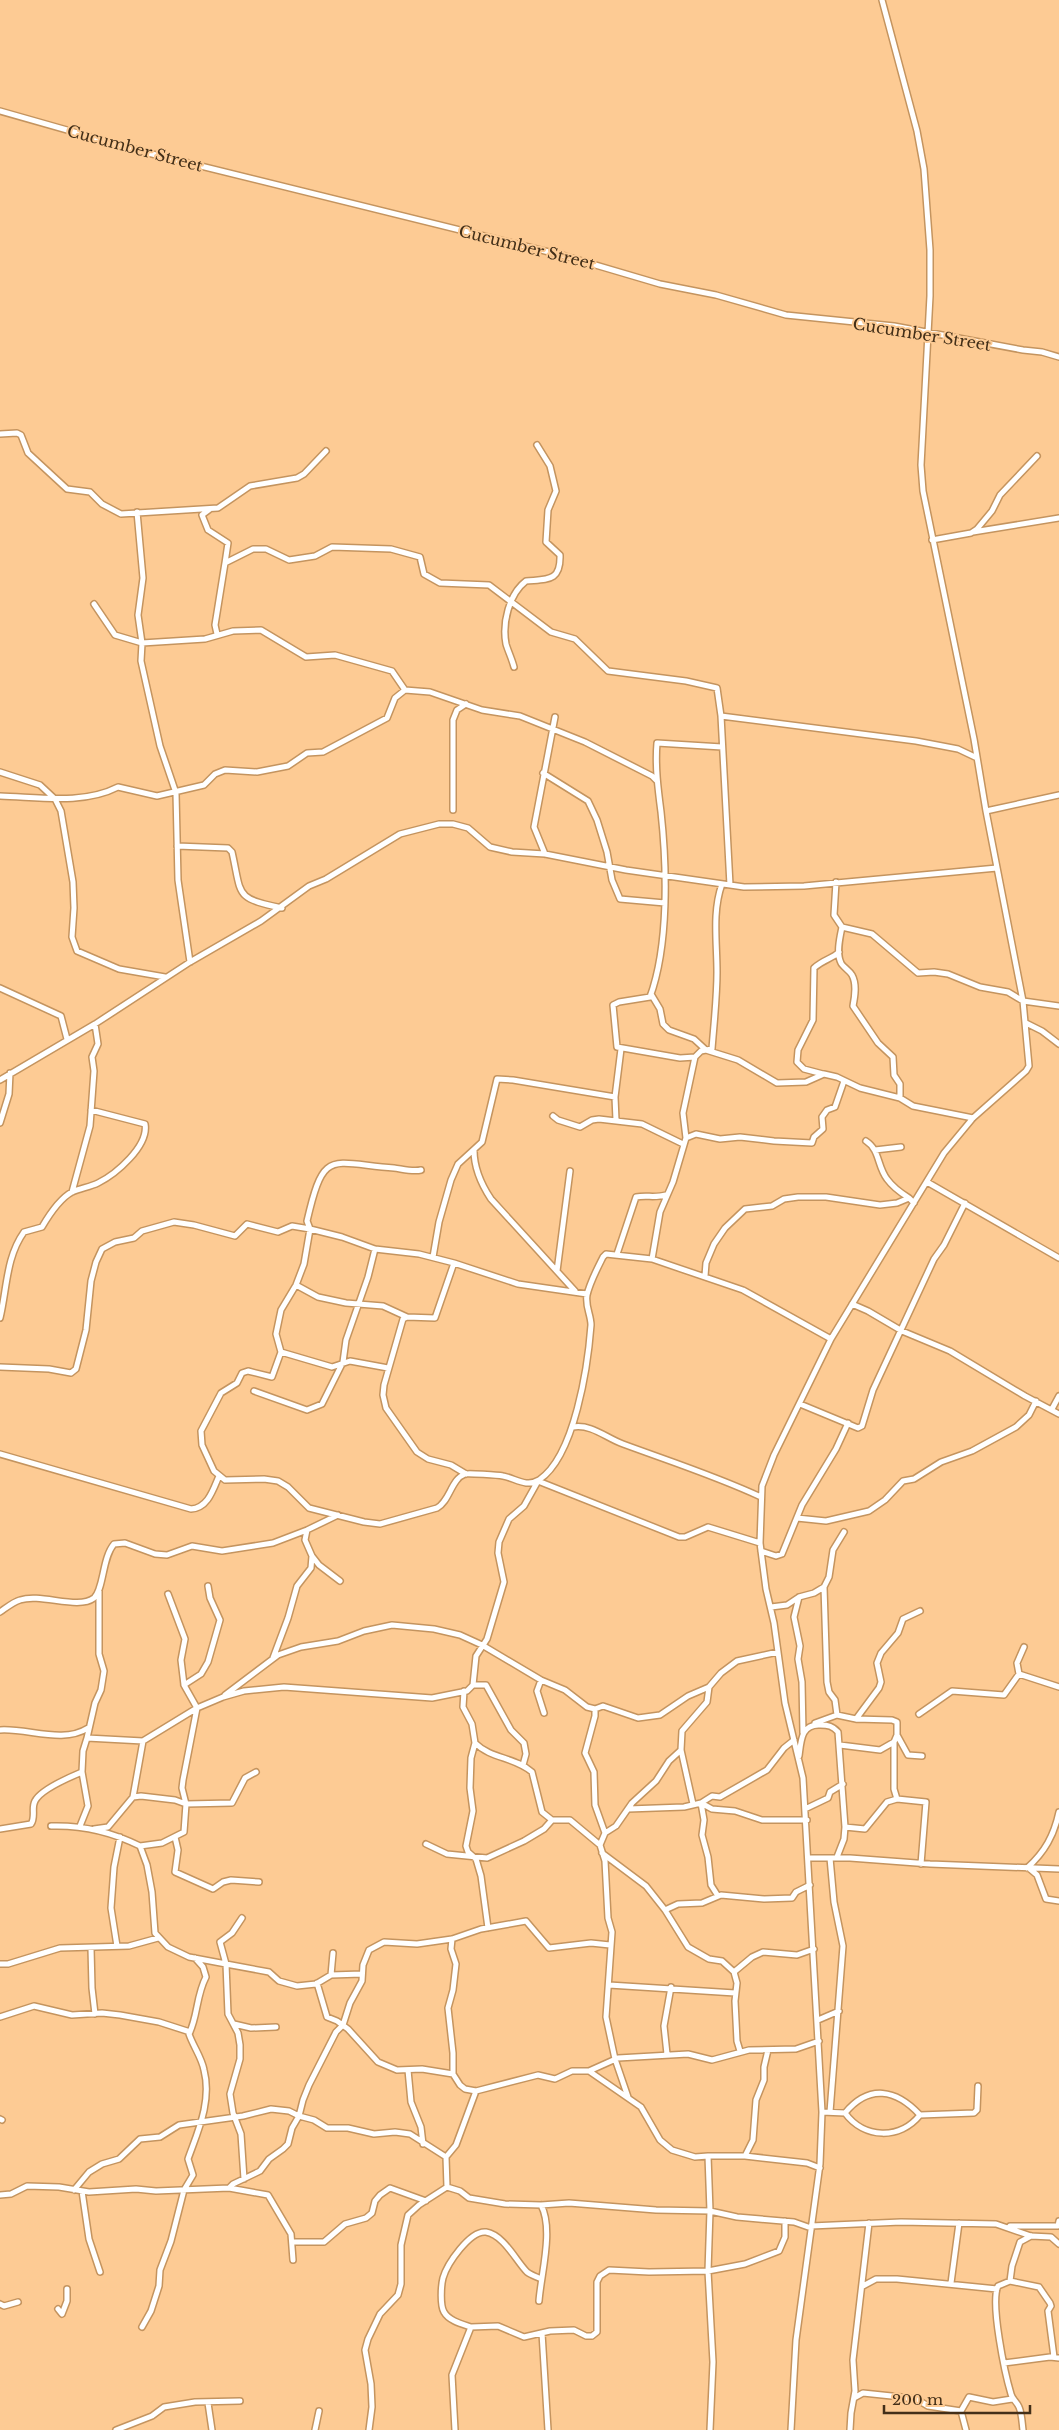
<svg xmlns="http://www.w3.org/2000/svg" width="1059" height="2430" font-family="'Libre Baskerville',serif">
<rect width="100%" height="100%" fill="#fdcb94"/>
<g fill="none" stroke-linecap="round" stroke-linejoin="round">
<defs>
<path id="minor" d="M 0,111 L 148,153 L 565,256 L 660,284 L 716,295 L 786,315 L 894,326 L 1023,350 L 1042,352 L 1059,357
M 0,434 L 17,433 L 21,435 L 28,453 L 67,489 L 90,492 L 102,504 L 121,514 L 218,508 L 250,486 L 297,478 L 304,474 L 326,451
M 210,509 L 202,515 L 208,530 L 228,543 L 225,563
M 137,512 L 143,578 L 138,615 L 142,643 L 141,661 L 160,746 L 176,793 L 178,880 L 190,962
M 973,532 L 1059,518
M 932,540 L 971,533 L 977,529 L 992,511 L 1000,495 L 1037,456
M 94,604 L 115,635 L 142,643 L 205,639 L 233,631 L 261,630 L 306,657 L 335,655 L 392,671 L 405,690 L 430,692 L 482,710 L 520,716 L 585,742 L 652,776 L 657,781
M 217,634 L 215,625 L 225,563 L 253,549 L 266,549 L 289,560 L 315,556 L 332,547 L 391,549 L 420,557 L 424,574 L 440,583 L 489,585 L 551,632 L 575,639 L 608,671 L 686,681 L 717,688 L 721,716 L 916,741 L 958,749 L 977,758
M 514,667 C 512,659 508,651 506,644 C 502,623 509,594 526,581 C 547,579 561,582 560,555 L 546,542 L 548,510 L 556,491 L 550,466 L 537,445
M 721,716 L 730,885
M 722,747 L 657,743 C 655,766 658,789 661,812 C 667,867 669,945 650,997 L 619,1002 L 613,1005 L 617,1047 L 680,1058 L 695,1057 L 701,1051 L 706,1050 L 738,1060 L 777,1083 L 806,1082 L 824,1074 L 837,1077 L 860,1088 L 900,1098 L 913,1106 L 973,1118
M 0,772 L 40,785 L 55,799 L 61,811 L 73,882 L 74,908 L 72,937 L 77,951 L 119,969 L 165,977
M 543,773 L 588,801 L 597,820 L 607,852 L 612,880 L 620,899 L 665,903
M 0,796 C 38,797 83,805 118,787 L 157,796 L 204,785 L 215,774 L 225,770 L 257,772 L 288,766 L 307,753 L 323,752 L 387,718 L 395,698 L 405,690
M 453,810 L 453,720 L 457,710 L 466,704
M 986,811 L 1059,795
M 177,846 L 228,848 L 232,852 C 242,896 234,898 282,908
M 545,854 L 534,827 L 555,717
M 836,882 L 834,915 L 842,927 C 840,937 836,953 841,963 C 843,967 849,970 852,975 C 857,984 855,996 853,1006 L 878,1043 L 893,1057 L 894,1075 L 900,1084 L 900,1098
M 842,927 L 872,934 L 918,973 L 934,972 L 948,974 L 980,987 L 1008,992 L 1023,1001 L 1059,1006
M 0,988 L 61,1016 L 67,1039
M 651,994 L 660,1009 L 663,1024 L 669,1030 L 694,1039 L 706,1050 L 712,1049 C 714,1023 717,997 717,972 C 717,942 712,912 722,884
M 1026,1023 L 1042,1031 L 1059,1044
M 823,1074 L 804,1069 L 797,1062 L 798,1050 L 813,1020 L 814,968 C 824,959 832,959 839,952
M 0,1080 L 95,1024 L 190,962 L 261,921 L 309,886 L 326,879 L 400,834 L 439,824 L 453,824 L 468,828 L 490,847 L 512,852 L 545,854 L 626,870 L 744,887 L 804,886 L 997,868
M 553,1116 L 558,1120 L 580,1127 L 592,1120 L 599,1119 L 642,1124 L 683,1144
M 616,1120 L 615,1097 L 621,1049
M 0,1123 L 9,1094 L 10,1073
M 686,1138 L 696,1134 L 720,1139 L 740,1137 L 774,1141 L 812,1143 L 814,1137 L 823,1129 L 822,1117 L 827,1110 L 835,1107 L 844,1081
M 866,1141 C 880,1150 877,1166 887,1179 C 892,1186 901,1193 909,1198
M 474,1150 C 474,1169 481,1184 491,1199 L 575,1291
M 875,1150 L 901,1147
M 927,1182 L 1059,1258
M 72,1192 L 90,1126 L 94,1071 L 92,1057 L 98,1044 L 95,1024
M 617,1254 L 636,1197 C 646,1195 655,1198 666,1195
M 433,1257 L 439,1222 L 451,1180 L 458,1164 L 482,1142 L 497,1079 L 513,1080 L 615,1097
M 652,1259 L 660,1212 L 673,1182 L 686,1138 L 683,1113 L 695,1057
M 454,1263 L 435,1318 L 407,1317 L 403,1319 L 384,1385 L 383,1395 L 386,1408 L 417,1452 L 428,1459 L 451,1465 L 466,1474
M 557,1271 L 570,1171
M 705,1276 L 706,1263 L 714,1244 L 725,1228 L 745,1209 L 772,1206 L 784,1199 L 798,1197 L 826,1197 L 880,1205 L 897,1203 L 909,1198 L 914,1203
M 296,1285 L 318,1297 L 346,1303 L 383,1306 L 407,1317
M 852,1304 L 868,1311 L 902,1331 L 950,1351 L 1025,1396 L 1059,1414
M 0,1318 C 7,1289 6,1257 24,1232 L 42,1227 C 49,1215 59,1199 72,1192 C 81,1188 90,1187 98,1183 C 116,1174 149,1146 145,1124 L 91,1110
M 281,1352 L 272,1377 L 248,1371 L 242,1373 L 237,1383 L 221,1393 L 201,1431 L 202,1445 L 214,1471 L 225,1480 L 264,1479 L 278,1481 L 288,1487 L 309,1508 L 364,1522 L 380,1524 L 437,1508 C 450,1501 451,1479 465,1474 C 468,1473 498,1475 503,1476 C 515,1478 526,1488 539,1480 C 575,1456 588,1365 591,1325 C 591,1315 585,1306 587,1295 C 590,1282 597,1269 603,1257 L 606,1254 L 652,1259 L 743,1290 L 831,1339
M 0,1367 L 49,1369 L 71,1373 L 76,1369 L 86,1330 L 91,1281 L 96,1262 L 102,1249 L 115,1242 L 134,1238 L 142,1231 L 174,1222 L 194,1225 L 235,1236 L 247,1224 L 278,1232 L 292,1226 L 310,1229 L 342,1237 L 375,1249 L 419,1254 L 454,1263 L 518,1284 L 587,1294
M 388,1368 L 350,1361 L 332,1367 L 281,1352 L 276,1334 L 281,1310 L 296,1285 L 304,1264 L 310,1229 L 307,1221 C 324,1148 329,1163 394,1168 C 402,1169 413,1172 421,1170
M 254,1391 L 307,1410 L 322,1404 L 343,1362 L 346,1340 L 368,1277 L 375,1249
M 800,1404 L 858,1428 L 862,1426 L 873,1390 L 934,1259 L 944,1245 L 965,1203
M 1052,1409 L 1059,1396
M 573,1427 C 592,1424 606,1438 623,1444 C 669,1461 716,1476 761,1497
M 0,1454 L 191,1509 C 208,1508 213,1490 219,1476
M 797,1518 L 826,1521 L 869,1511 L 885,1500 L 903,1481 L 914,1479 L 941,1462 L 972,1451 L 1016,1427 L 1029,1415 L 1036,1401
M 761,1551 L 776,1556 L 782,1554 L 802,1505 L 836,1449 L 848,1423
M 312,1556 L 319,1565 L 340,1581
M 824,1587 L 827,1682 L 829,1692 L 835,1700 L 837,1715
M 168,1594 L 185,1639 L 181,1660 L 184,1685 L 197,1708 L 183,1780 L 182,1788 L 186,1804 L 184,1832 L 162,1843 L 140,1846 L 147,1865 L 152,1892 L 155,1933 L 168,1947 L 189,1957 L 226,1964 L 228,2014 L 238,2033 L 240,2045 L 240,2059 L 230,2094 L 233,2113 L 241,2134 L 244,2179
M 799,1597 L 794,1617 L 800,1646 L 798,1659 L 802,1682 L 803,1733
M 771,1607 L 787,1605 L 799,1597 L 814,1593 L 824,1587 L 829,1577 L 833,1550 L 844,1532
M 0,1612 C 6,1608 13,1602 20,1600 C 41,1593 78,1610 94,1598 C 104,1589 102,1558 114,1544 L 125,1543 L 155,1554 L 167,1555 L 192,1546 L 222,1551 L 273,1543 L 307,1530 L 338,1515
M 273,1658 L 288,1618 L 297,1586 L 311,1568 L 312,1556 L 305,1540 L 307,1530
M 1019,1674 L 1017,1663 L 1024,1647
M 541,1680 L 537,1691 L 544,1713
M 184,1685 L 201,1674 L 208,1662 L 220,1620 L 210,1598 L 208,1586
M 473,1685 L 486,1685 L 511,1730 L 524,1743 L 526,1754 L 523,1765
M 464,1691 L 463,1707 L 472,1724 L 475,1743 L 471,1758 L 470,1788 L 473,1811 L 466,1846 L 468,1852 L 476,1859 L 481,1876 L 488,1928
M 225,1695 L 278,1655 L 301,1647 L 338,1641 L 364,1631 L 392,1625 L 434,1629 L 460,1635 L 482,1645 L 541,1680 L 565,1690 L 587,1707 L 595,1709 L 603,1706 L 638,1718 L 660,1715 L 688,1696 L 709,1687 L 721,1673 L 737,1661 L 778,1652
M 595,1709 L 595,1716 L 585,1753 L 594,1772 L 595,1805 L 605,1833 L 600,1845
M 919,1714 L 952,1691 L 1004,1695 L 1019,1674 L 1059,1687
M 856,1719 L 879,1688 L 881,1682 L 877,1663 L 881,1653 L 898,1633 L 903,1619 L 920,1611
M 815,1723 L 837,1715 L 856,1719 L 892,1720 L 897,1722 L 897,1735 L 908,1755 L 922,1756
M 0,1730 C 28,1728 63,1744 88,1728
M 897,1735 L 894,1742 L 894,1789 L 897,1799
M 87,1738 L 95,1703 L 101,1690 L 104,1671 L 99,1654 L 99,1591
M 475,1743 C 491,1759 515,1757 532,1772 L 542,1812 L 552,1820
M 840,1745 L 880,1750 L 894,1742
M 799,1756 C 801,1741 801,1724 820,1725 C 828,1725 833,1726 838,1732 L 845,1827 L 844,1839 L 837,1857
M 133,1797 L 143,1741
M 693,1804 L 681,1750 L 682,1731 L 707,1702 L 709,1687
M 628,1809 L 684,1807 L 701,1803 L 712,1809 L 735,1811 L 762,1820 L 807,1820
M 805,1809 L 828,1798 L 830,1792 L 843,1784
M 51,1826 C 82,1825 112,1832 140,1846
M 80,1826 L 88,1806 L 82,1772
M 845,1827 L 865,1829 L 887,1802 L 897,1799 L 926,1802 L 921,1864
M 0,1829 L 31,1824 C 36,1817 31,1808 35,1801 C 41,1789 70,1777 82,1772 L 83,1751 L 87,1738 L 143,1741 L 197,1708 L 223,1697 L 244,1691 L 284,1687 L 432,1698 L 467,1691 L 473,1685 L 476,1656 L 487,1639 L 504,1582 L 498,1553 L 499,1542 L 509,1519 L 524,1506 L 538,1481 L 679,1537 L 685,1537 L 708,1527 L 760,1543
M 94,1829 L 108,1827 L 133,1797 L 141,1796 L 175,1800 L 186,1804 L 232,1803 L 245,1778 L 256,1772
M 605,1833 L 616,1826 L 632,1803 L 656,1781 L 669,1761 L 681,1750
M 175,1837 L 178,1850 L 175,1872 L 213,1889 L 223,1882 L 231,1880 L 259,1882
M 426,1844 L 447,1854 L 487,1858 L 524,1841 L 544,1829 L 552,1820 L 570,1820 L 600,1845 L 605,1861 L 608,1918 L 612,1932 L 606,2017 L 615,2059 L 628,2097
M 602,1853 L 646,1886 L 665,1910 L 688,1947 L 709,1959 L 722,1961 L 734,1972 L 737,1983 L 735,2001 L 737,2041 L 740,2051
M 809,1858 L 850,1858 L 930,1864 L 1059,1869
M 830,1858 L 834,1902 L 843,1946 L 830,2112
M 1027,1868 C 1045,1852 1054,1835 1059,1812
M 1030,1869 L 1037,1875 L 1046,1899 L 1059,1901
M 718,1896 L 711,1885 L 708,1857 L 702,1835 L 704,1820 L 701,1803 L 712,1796 L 720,1797 L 767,1770 L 784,1748 L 794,1740
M 665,1910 L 678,1904 L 702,1903 L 721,1895 L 764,1899 L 792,1898 L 796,1892 L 810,1885
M 242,1918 L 232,1933 L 220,1942 L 226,1964 L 269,1972 L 279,1981 L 297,1986 L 316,1984 L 331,1975 L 333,1953
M 452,1939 L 451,1949 L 456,1964 L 453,1990 L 448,2008 L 453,2053 L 453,2074 L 460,2085 L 465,2089 L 476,2091 L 538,2075 L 555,2079 L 572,2071 L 589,2071 L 641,2107 L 660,2140 L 672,2150 L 695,2157 L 708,2156 L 710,2211 L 708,2271 L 745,2264 L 779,2251 L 785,2237 L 785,2221
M 117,1946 L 111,1908 L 114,1867 L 120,1837
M 91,1948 L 92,1988 L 95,2014
M 0,1964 L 8,1964 L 60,1948 L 129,1946 L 158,1938
M 734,1972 L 752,1957 L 763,1952 L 797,1955 L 814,1949
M 331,1975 L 362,1974
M 317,1983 L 327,2017 L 337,2021 L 348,2029 L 378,2062 L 397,2070 L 422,2069 L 453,2074
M 609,1985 L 735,1993
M 0,2017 L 34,2006 L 72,2015 L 102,2013 L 120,2015 L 159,2022 L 190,2032
M 818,2020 L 839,2011
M 234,2024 L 251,2028 L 276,2027
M 667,2054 L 664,2026 L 671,1987
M 408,2070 L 411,2102 L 421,2127 L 423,2144
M 589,2071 L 618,2058 L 688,2054 L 712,2060 L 749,2050 L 796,2049 L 819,2041
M 822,2112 L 845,2113 C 864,2139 900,2140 920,2115
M 845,2113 C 869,2084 896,2089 920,2115 L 974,2113 L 977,2110 L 978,2086
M 0,2119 L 2,2120
M 708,2156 L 745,2156 L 753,2140 L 756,2100 L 764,2080 L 764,2067 L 768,2050
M 745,2156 L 807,2163 L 820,2168
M 446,2157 L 456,2145 L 476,2091
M 229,2188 L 233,2184 L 260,2171 L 269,2159 L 283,2149 L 288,2144 L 292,2128 L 299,2116 L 314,2120 L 327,2128 L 348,2128 L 374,2134 L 395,2132 L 410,2134 L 446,2157 L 447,2187 L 460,2191 L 469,2198 L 505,2204 L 541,2205 L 569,2203 L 656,2210 L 710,2211 L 737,2217 L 794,2222 L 811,2228
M 74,2190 L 89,2172 L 102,2164 L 119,2159 L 140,2139 L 160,2137 L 179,2125 L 243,2116 L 271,2109 L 289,2111 L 299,2116 L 303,2100 L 309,2085 L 336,2032 L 343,2025 L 350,2003 L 362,1981 L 363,1965 L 369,1950 L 384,1942 L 417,1944 L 452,1939 L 481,1929 L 526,1921 L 549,1948 L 591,1943 L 610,1945
M 82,2191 L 89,2239 L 100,2272
M 0,2195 L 11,2194 L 27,2186 L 59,2187 L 89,2192 L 136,2189 L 156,2191 L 229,2188 L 268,2195 L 291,2234 L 293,2260
M 811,2226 L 901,2222 L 996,2224 L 1031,2236 L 1051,2237 L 1059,2244
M 1010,2226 L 1058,2226 L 1059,2221
M 293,2242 L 324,2242 L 345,2224 L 366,2218 L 372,2213 L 375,2201 L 380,2195 L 390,2188 L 426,2201
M 1010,2281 L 1039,2287 L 1050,2303 L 1051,2306 L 1048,2311 L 1054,2357
M 951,2283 L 959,2223
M 863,2286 L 876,2279 L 897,2279 L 997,2289
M 539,2301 C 541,2274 554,2229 541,2205
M 0,2304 L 4,2306 L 18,2302
M 58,2309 L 62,2314 L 67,2301 L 67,2289
M 142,2327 L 151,2311 L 159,2286 L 160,2270 L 171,2241 L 184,2190 L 193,2175 L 188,2159 C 198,2131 212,2101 204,2070 C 202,2058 193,2046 189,2034 C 198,2016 196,1996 206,1977 L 203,1967 L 195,1958
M 471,2327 C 462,2324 449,2321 444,2312 C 440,2305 441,2286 443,2278 C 447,2264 470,2230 486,2232 C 504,2235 516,2261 527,2272 C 531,2275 537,2277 541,2279
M 542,2333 L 548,2430
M 1004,2363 L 1050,2357 L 1059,2358
M 854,2398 L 863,2393 L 901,2397 L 918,2400 L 928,2406 L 961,2411 L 969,2397 L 993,2402 L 1012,2399
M 208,2403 L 212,2430
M 961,2411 L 966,2430
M 116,2430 L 152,2416 L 164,2407 L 195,2402 L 240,2401
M 315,2430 L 319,2411
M 369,2430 L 372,2407 L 371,2384 L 365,2350 L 368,2339 L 380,2314 L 398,2295 L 401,2284 L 401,2245 L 408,2215 L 419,2205 L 447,2187
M 455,2430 L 452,2375 L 471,2327 L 498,2326 L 524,2337 L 550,2331 L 574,2330 L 586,2336 L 592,2336 L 597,2332 L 597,2282 L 600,2276 L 609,2270 L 649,2272 L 708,2271 L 713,2362 L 710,2430
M 791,2430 L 796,2340 L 820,2164 L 822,2112 L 803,1778 L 785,1703 L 774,1623 L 766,1589 L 760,1543 L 762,1486 L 774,1455 L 831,1339 L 944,1153 L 973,1118 L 1026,1071 L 1029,1066 L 1023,1001 L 986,811 L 974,739 L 923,491 L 921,465 L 930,296 L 930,250 L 924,169 L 917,131 L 882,0
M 850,2430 L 851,2413 L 855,2391 L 853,2360 L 869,2223
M 1023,2430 C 1022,2423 1022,2414 1019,2407 C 1017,2402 1012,2399 1011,2394 C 1005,2374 990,2303 998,2286 L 1010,2281 L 1012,2266 L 1020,2242 L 1031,2236"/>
</defs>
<use href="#minor" stroke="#c4945f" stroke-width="8"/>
<use href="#minor" stroke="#fff" stroke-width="5"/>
</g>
<g text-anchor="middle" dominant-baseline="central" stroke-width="4" stroke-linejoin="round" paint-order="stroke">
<g font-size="16" fill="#432f18" stroke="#fdcb94">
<text transform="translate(135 148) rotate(15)">Cucumber Street</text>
<text transform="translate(527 247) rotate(14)">Cucumber Street</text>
<text transform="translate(922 334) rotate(9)">Cucumber Street</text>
</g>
</g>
<path d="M884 2405v8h146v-8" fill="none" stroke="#432f18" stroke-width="2.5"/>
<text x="892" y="2405" font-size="15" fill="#432f18" stroke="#fdcb94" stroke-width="4" paint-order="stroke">200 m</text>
</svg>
